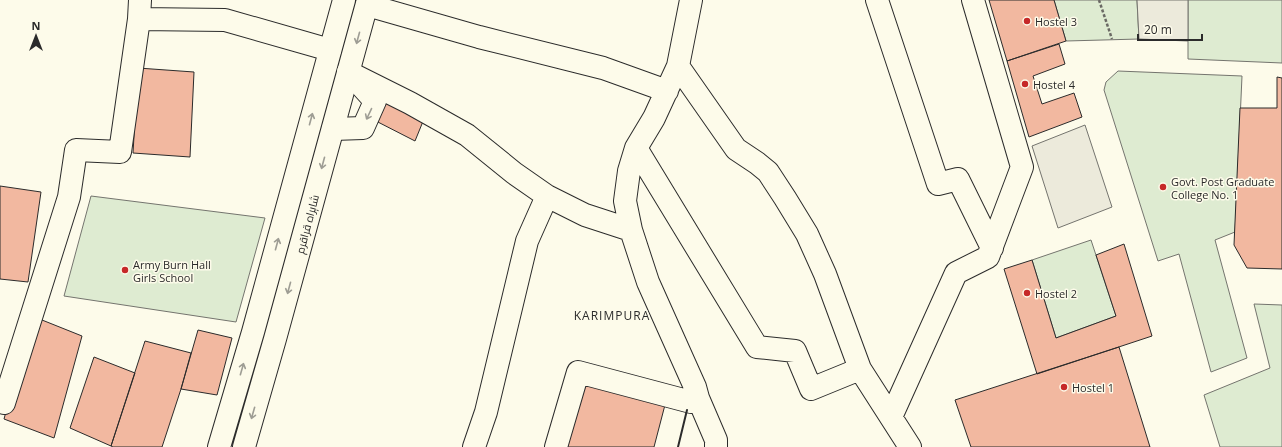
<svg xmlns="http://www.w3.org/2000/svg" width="1282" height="447" font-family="'Open Sans',Cairo,sans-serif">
<rect width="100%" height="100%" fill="#fdfbea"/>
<path fill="#deebd1" stroke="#74746e" d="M 1054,0 L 1137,0 L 1139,39 L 1066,41 Z
M 1188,0 L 1282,0 L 1282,63 L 1188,59 Z
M 1118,71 L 1242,76 L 1235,232 L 1215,240 L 1247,358 L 1211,372 L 1179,254 L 1158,261 L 1104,90 L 1106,82 Z
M 91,196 L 265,218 L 236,322 L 64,296 Z
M 1091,240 L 1116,316 L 1056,338 L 1032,260 Z
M 1254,304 L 1282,305 L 1282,447 L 1220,447 L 1204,395 L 1270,368 Z"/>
<path fill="#eceadb" stroke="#74746e" d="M 1137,0 L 1188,0 L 1188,41 L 1139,39 Z
M 1085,125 L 1112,207 L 1058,228 L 1032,146 Z"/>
<path fill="#f2b8a0" stroke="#2b2b2b" d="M 989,0 L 1054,0 L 1066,41 L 1007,61 Z
M 1059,44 L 1065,64 L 1033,76 L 1042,104 L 1074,93 L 1082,117 L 1029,137 L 1007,61 Z
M 138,68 L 194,72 L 190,157 L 133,153 Z
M 1277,77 L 1282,78 L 1282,269 L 1247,268 L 1234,245 L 1240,108 L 1277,108 Z
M 384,93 L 426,114 L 415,141 L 372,119 Z
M 0,186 L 41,192 L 28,282 L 0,279 Z
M 1124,244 L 1152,336 L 1037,374 L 1004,269 L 1032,260 L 1056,338 L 1116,316 L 1096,255 Z
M 32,316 L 82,336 L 54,438 L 4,419 Z
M 198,330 L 232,338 L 217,395 L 181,389 Z
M 145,341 L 191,353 L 181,389 L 162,447 L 113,447 L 111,446 Z
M 1119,347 L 1150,447 L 971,447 L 955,400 Z
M 94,357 L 135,373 L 111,446 L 70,428 Z
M 582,376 L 666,401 L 654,447 L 563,447 Z"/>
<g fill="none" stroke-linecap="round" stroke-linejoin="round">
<defs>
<path id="minor" d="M 691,0 L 678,66 L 736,149 L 757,163 L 768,172 L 785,198 L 807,234 L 825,274 L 860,369 L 910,447
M 877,0 L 938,184 L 958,179 L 992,248
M 367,5 L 479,37 L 603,68 L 667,91
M 139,19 L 225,20 L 330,50
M 678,66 L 654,118 L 636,148 L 629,171 L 625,201 L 631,230 L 648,282 L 695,387 L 698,398 L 716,440 L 716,447
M 348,72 L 410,103 L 467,135 L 514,173 L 547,196 L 585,215 L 631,230
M 333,129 L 363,128 L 375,101 L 356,80
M 636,148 L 757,347 L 795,351 L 811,389 L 860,369
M 0,401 L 4,403 L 69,197 L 76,150 L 120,152 L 139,19 L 140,0
M 891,417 L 956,273 L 988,257 L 1022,167 L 973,0
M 474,447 L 486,412 L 527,241 L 547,196
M 556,447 L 578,372 L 691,402 L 698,398"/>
<path id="highway" d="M 219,447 L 253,332 L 344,0
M 244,447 L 275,339 L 368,0"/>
</defs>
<use href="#minor" stroke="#2b2b2b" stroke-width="24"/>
<use href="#highway" stroke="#2b2b2b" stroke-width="24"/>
<path stroke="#6a6964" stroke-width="2.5" stroke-dasharray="3 2" stroke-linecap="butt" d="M 1099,0 L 1112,39"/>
<use href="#minor" stroke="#fdfbea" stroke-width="22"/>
<use href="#highway" stroke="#fdfbea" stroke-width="22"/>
<path stroke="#2b2b2b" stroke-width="2" d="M 678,447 L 687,410"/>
</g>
<defs><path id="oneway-shaft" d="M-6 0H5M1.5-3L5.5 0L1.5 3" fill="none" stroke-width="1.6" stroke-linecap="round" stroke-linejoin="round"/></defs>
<g stroke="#9e9d94">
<use href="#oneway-shaft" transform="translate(358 38) rotate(105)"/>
<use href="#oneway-shaft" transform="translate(369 114) rotate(115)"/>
<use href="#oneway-shaft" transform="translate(311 119) rotate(-75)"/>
<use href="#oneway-shaft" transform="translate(323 163) rotate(105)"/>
<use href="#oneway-shaft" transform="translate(277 244) rotate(-75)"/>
<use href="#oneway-shaft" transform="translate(289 288) rotate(105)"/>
<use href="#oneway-shaft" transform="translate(242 369) rotate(-74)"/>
<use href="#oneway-shaft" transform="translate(253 413) rotate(106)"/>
</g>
<g fill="#c62828" stroke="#fdfbea" stroke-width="1.5">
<circle cx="1027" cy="21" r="4"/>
<circle cx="1025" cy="84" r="4"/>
<circle cx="1163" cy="187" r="4"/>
<circle cx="125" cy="270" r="4"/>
<circle cx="1027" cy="293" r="4"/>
<circle cx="1064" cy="387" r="4"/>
</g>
<g text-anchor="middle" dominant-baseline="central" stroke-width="3" stroke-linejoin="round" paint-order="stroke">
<g font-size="11" fill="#2b2b2b" stroke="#fdfbea" text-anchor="start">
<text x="1035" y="21">Hostel 3</text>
<text x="1033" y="84">Hostel 4</text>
<text x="1171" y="181">Govt. Post Graduate<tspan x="1171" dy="13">College No. 1</tspan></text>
<text x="133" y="264">Army Burn Hall<tspan x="133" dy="13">Girls School</tspan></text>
<text x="1035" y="293">Hostel 2</text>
<text x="1072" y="387">Hostel 1</text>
</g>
<g font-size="11" fill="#2b2b2b" stroke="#fdfbea">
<text transform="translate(307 224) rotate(-75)">شاہراہ قراقرم</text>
</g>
<g font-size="12" letter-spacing="1" fill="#2b2b2b" stroke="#fdfbea">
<text x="612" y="315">KARIMPURA</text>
</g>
</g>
<g transform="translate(36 36)" stroke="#fdfbea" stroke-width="3" paint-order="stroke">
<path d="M0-3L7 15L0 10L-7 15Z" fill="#2b2b2b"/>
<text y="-6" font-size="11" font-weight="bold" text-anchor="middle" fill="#2b2b2b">N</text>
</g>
<path d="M1138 34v6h64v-6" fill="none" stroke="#2b2b2b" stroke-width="2"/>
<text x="1144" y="34" font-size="12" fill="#2b2b2b" stroke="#fdfbea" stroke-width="3" paint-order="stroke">20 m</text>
</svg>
